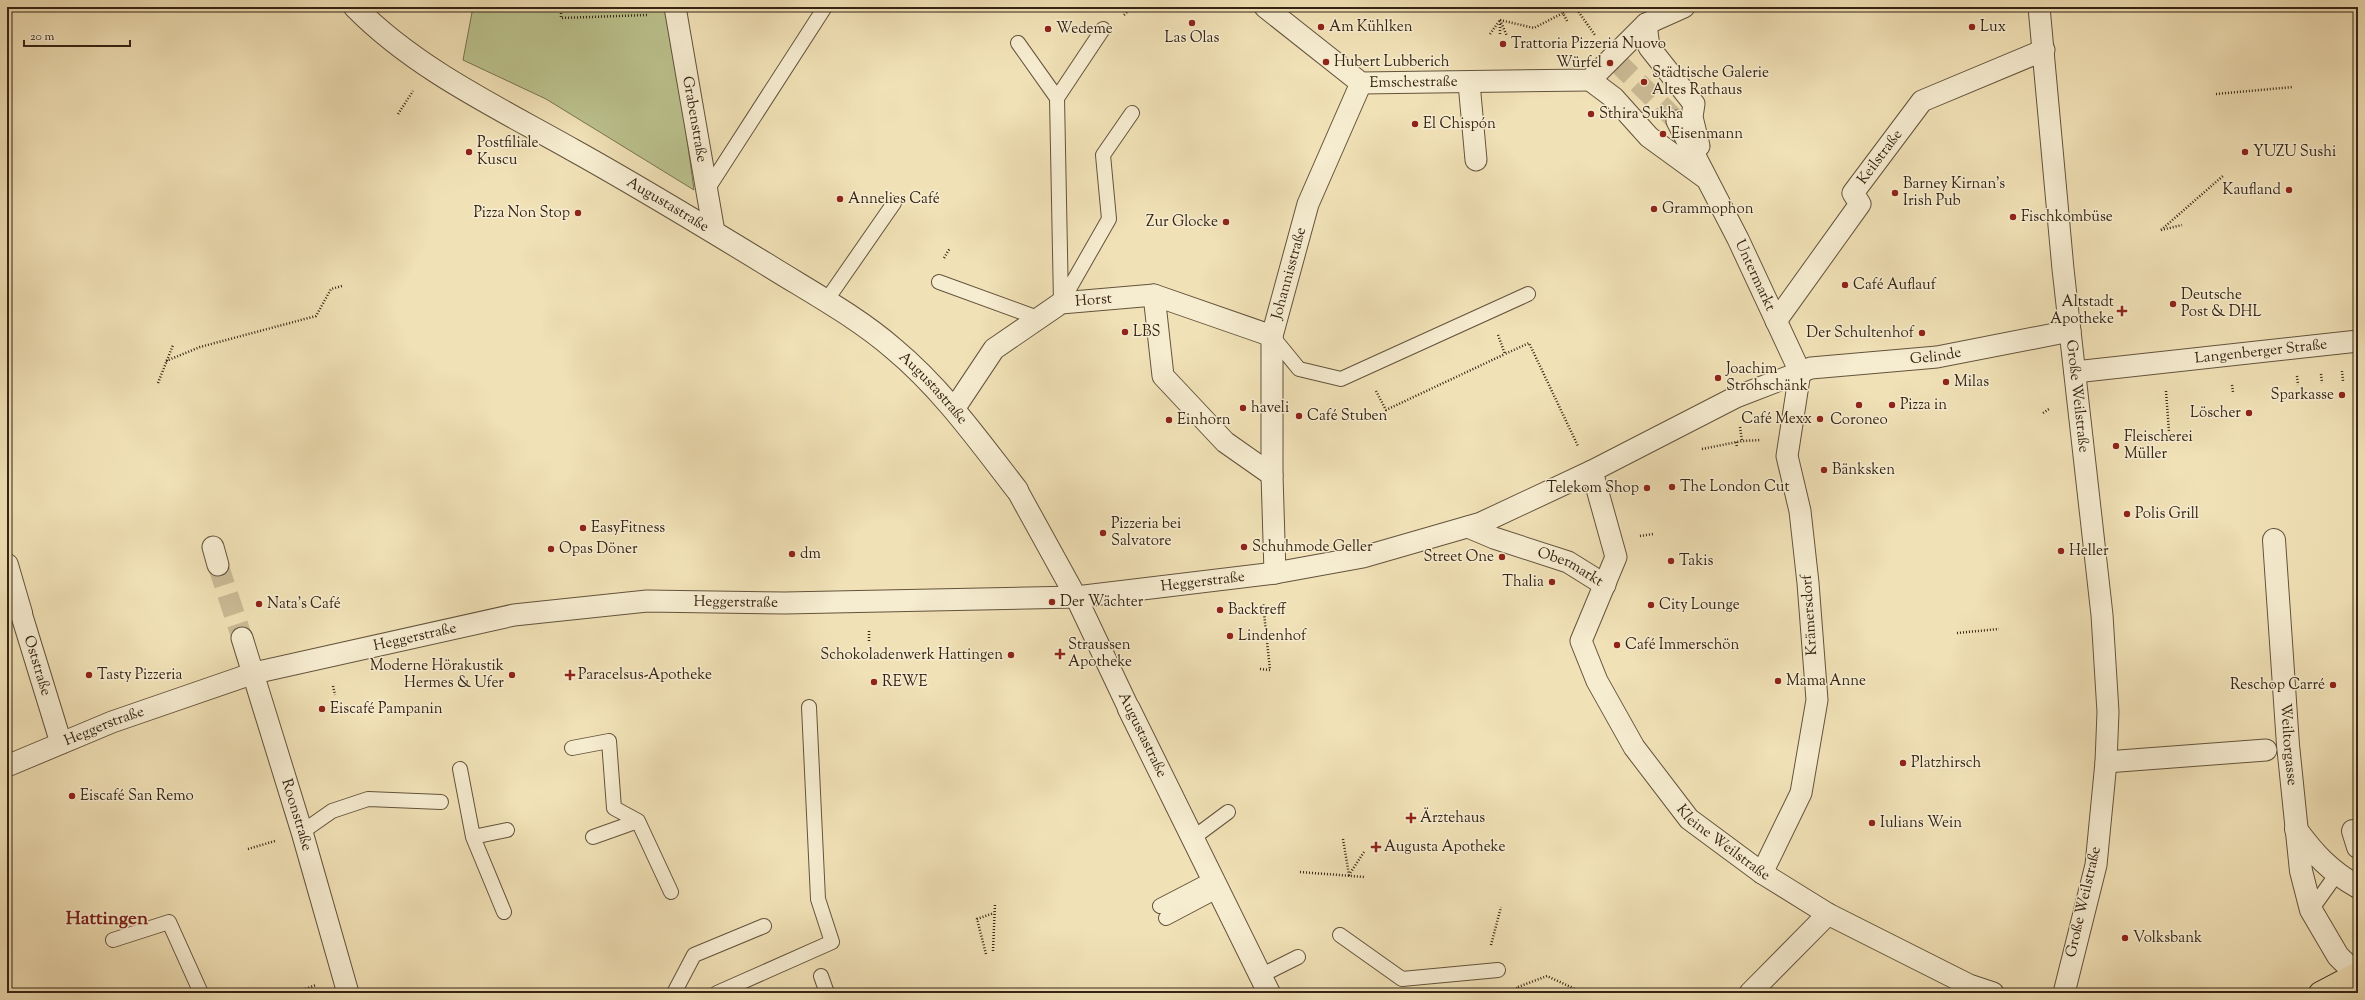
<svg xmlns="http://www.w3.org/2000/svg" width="2365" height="1000" font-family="'Sorts Mill Goudy',serif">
<rect width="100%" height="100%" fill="#f1e1b6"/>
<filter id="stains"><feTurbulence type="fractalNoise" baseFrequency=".005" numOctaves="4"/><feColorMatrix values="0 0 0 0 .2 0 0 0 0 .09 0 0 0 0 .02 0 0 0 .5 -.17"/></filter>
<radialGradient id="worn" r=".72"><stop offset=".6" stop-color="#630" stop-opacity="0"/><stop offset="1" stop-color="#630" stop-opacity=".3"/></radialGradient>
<path fill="#bbc28d" stroke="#787350" d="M 473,7 L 669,7 L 694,190 L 546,99 L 463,60 Z"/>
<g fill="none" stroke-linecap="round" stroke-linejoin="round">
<path stroke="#cbbb96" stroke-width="21" stroke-dasharray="21 10" stroke-linecap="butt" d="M 1616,61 L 1677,121
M 218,565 L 242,638"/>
<defs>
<path id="service" d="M 1103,29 L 1057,98 L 1061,303 L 1109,219 L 1103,155 L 1132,113
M 1018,43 L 1057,98
M 707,190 L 825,7
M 939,282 L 1038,318
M 826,301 L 894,203
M 1272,336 L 1299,369 L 1341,379 L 1528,294
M 572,748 L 609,741 L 614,808 L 638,821 L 671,892
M 460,769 L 473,837 L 504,912
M 302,832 L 332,811 L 368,799 L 441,802
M 473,837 L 507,830
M 593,837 L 638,821
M 1193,838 L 1228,812
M 1160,906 L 1214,878
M 2311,910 L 2336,875
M 1166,918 L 1219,890
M 1340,935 L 1402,979 L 1498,970
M 113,940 L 169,922 L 201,993
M 821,976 L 827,993
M 1260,976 L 1298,957
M 674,993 L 694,955 L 764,926
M 717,993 L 832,942 L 818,899 L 809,707"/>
<g id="pedestrian">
<path id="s1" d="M 675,7 L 714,232"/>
<path id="s2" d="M 1265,7 L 1361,83 L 1590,80 L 1646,24 L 1684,7"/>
<path id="s3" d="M 2039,7 L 2063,269 L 2102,615 L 2108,712 L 2106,762 L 2096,865 L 2064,993"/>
<path d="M 1646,24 L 1649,47 L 1694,104 L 1692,117 L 1699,146"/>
<path d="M 1590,80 L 1614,98 L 1649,137 L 1704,177"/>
<path d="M 1469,83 L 1476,160"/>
<path id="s4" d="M 1677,121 L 1738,239 L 1800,372"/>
<path d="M 1154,295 L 1163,376 L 1225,442 L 1272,475"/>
<path id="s5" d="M 1776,321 L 1860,204 L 1853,193 L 1922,101 L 2044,50"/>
<path id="s6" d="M 2075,372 L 2358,341"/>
<path id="s7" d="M 954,409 L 994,349 L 1061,303 L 1154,295 L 1272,336"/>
<path id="s8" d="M 1592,471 L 1616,557 L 1581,641 L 1597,681 L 1634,747 L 1689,819 L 1762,873 L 1828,914 L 1969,985 L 1993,993"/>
<path d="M 1017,490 L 1076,597 L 1129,709"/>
<path id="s9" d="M 1468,527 L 1494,538 L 1568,562 L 1605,585"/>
<path d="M 213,547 L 218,565"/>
<path id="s10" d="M 1275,573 L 1272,475 L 1272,336 L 1308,204 L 1361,83"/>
<path id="s11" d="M 21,613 L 61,743"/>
<path id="s12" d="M 242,638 L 302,832 L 348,993"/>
<path d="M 2106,762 L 2266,750"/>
<path id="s13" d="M 7,766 L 112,722 L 254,673 L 514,615 L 647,601 L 785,603 L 1076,597 L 1275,573 L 1363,557 L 1481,523 L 1592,471 L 1736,397 L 1811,368 L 1937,357 L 2070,331"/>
<path d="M 1762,873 L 1801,793 L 1817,700 L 1808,583 L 1800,511 L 1787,456 L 1800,372"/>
<path d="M 1750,993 L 1828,914"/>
</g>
<g id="minor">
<path id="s14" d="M 355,7 C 416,69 497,107 573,150 C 638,186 702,225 766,264 C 809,291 856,316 894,349 C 942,389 979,441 1017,490"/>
<path id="s15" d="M 2274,540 L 2288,745 L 2301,871 L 2311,910 L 2338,956 L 2356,974"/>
<path d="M 7,565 L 21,613"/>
<path d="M 1129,709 L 1269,993"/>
<path d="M 2296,829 C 2315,855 2330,871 2358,887"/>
<path d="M 2353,831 L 2358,847"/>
</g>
<path id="primary" d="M 2320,993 L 2358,973"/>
</defs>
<use href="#service" stroke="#63533c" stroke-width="16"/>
<use href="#pedestrian" stroke="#63533c" stroke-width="23"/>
<use href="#minor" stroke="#63533c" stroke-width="24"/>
<use href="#primary" stroke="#342414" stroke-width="24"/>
<path stroke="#342414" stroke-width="2.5" stroke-dasharray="1 2" stroke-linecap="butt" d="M 561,7 L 561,18 L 647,15
M 1575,7 L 1595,35
M 1124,15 L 1132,7
M 1500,20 L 1534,28 L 1563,13
M 1500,20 L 1507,36
M 1567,21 L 1563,13 L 1573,7
M 1490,34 L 1500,20
M 1500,34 L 1500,22
M 2216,94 L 2293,87
M 398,114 L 413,91
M 2161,230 L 2224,175
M 2161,230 L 2182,225
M 944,258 L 950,248
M 1498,335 L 1505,354 L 1529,343 L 1578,446
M 166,361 L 200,347 L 316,316 L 331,289 L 342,286
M 2342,371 L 2343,381
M 2321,374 L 2322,383
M 2297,376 L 2298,385
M 158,383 L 173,345
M 2232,385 L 2233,392
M 1376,391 L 1386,410 L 1505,354
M 2166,391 L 2169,432
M 2043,413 L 2049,409
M 1740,427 L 1742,441
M 1736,442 L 1737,447
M 1702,449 L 1742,441 L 1761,440
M 1640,536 L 1653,534
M 869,631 L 869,643
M 1957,633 L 1999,629
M 1260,669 L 1270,670 L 1263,603
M 333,686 L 335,695
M 1343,839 L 1349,875 L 1364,852
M 248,849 L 275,841
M 1300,872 L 1365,877
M 1491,945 L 1501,907
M 993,951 L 995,904
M 986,954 L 977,919 L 994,913
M 1518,987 L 1547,976 L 1584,993
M 1516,988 L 1529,993
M 300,991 L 316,985"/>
<use href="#service" stroke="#f6ecd0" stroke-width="14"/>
<use href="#pedestrian" stroke="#f6ecd0" stroke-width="21"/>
<use href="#minor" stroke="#f6ecd0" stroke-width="22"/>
<use href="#primary" stroke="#f1e1b6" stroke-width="22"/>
</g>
<g fill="#8f2418" stroke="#f6ecd0" stroke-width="1.5">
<circle cx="1192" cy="23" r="4"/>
<circle cx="1321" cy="27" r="4"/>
<circle cx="1972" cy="27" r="4"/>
<circle cx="1048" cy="29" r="4"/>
<circle cx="1503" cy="44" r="4"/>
<circle cx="1326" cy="62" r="4"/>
<circle cx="1610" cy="63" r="4"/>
<circle cx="1644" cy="82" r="4"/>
<circle cx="1591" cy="114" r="4"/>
<circle cx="1415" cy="124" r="4"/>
<circle cx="1663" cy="134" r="4"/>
<circle cx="469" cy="152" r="4"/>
<circle cx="2245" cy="152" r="4"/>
<circle cx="2289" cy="190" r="4"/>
<circle cx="1895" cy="193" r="4"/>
<circle cx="840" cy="199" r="4"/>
<circle cx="1654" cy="209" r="4"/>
<circle cx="578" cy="213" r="4"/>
<circle cx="2013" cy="217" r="4"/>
<circle cx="1226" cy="222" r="4"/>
<circle cx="1845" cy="285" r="4"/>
<circle cx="2173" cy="304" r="4"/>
<path d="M2120 305h4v4h4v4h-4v4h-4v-4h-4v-4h4z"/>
<circle cx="1125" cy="332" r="4"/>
<circle cx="1922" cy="333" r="4"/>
<circle cx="1718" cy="378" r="4"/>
<circle cx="1946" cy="382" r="4"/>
<circle cx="2342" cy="395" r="4"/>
<circle cx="1859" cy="405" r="4"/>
<circle cx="1892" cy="405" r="4"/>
<circle cx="1243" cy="408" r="4"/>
<circle cx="2249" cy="413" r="4"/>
<circle cx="1299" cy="416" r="4"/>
<circle cx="1820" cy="419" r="4"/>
<circle cx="1169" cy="420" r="4"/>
<circle cx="2116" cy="446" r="4"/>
<circle cx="1824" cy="470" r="4"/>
<circle cx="1672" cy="487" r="4"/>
<circle cx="1647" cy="488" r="4"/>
<circle cx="2127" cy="514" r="4"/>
<circle cx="583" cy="528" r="4"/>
<circle cx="1103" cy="533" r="4"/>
<circle cx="1244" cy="547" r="4"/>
<circle cx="551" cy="549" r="4"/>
<circle cx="2061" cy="551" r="4"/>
<circle cx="792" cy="554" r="4"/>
<circle cx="1502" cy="557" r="4"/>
<circle cx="1671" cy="561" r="4"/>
<circle cx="1552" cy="582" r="4"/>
<circle cx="1052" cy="602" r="4"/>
<circle cx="259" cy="604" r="4"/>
<circle cx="1651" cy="605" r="4"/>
<circle cx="1220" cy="610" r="4"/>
<circle cx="1230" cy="636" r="4"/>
<circle cx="1617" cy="645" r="4"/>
<path d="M1058 648h4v4h4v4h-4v4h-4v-4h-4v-4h4z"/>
<circle cx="1011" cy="655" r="4"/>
<circle cx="89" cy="675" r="4"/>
<circle cx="512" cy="675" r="4"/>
<path d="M568 669h4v4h4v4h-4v4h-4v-4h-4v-4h4z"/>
<circle cx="1778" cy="681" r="4"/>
<circle cx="874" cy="682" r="4"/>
<circle cx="2333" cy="685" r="4"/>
<circle cx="322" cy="709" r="4"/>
<circle cx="1903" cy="763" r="4"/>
<circle cx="72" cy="796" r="4"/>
<path d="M1409 812h4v4h4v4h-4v4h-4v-4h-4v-4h4z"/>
<circle cx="1872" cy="823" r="4"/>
<path d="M1374 841h4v4h4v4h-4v4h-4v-4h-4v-4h4z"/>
<circle cx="2125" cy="938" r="4"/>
</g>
<g text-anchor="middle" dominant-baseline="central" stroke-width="3" stroke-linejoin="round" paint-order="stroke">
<g font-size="15" fill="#342414" stroke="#f6ecd0" text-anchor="start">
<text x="1329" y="27">Am Kühlken</text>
<text x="1980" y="27">Lux</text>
<text x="1056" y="29">Wedeme</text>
<text x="1192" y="38" text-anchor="middle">Las Olas</text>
<text x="1511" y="44">Trattoria Pizzeria Nuovo</text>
<text x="1334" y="62">Hubert Lubberich</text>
<text x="1602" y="63" text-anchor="end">Würfel</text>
<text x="1652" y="73">Städtische Galerie<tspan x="1652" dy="17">Altes Rathaus</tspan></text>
<text x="1599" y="114">Sthira Sukha</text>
<text x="1423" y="124">El Chispón</text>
<text x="1671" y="134">Eisenmann</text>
<text x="477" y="143">Postfiliale<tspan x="477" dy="17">Kuscu</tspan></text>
<text x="2253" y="152">YUZU Sushi</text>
<text x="1903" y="184">Barney Kirnan's<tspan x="1903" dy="17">Irish Pub</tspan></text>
<text x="2281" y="190" text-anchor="end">Kaufland</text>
<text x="848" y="199">Annelies Café</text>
<text x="1662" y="209">Grammophon</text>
<text x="570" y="213" text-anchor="end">Pizza Non Stop</text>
<text x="2021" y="217">Fischkombüse</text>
<text x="1218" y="222" text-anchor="end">Zur Glocke</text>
<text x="1853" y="285">Café Auflauf</text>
<text x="2181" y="295">Deutsche<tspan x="2181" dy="17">Post &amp; DHL</tspan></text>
<text x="2114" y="302" text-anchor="end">Altstadt<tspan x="2114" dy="17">Apotheke</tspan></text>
<text x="1133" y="332">LBS</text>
<text x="1914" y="333" text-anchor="end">Der Schultenhof</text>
<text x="1726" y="369">Joachim<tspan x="1726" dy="17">Strohschänk</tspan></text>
<text x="1954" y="382">Milas</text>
<text x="2334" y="395" text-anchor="end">Sparkasse</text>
<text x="1900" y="405">Pizza in</text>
<text x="1251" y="408">haveli</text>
<text x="2241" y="413" text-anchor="end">Löscher</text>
<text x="1307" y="416">Café Stuben</text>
<text x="1812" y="419" text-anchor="end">Café Mexx</text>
<text x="1177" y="420">Einhorn</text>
<text x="1859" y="420" text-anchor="middle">Coroneo</text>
<text x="2124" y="437">Fleischerei<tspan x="2124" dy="17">Müller</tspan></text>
<text x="1832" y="470">Bänksken</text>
<text x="1680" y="487">The London Cut</text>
<text x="1639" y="488" text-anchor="end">Telekom Shop</text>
<text x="2135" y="514">Polis Grill</text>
<text x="1111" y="524">Pizzeria bei<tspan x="1111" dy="17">Salvatore</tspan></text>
<text x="591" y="528">EasyFitness</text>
<text x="1252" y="547">Schuhmode Geller</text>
<text x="559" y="549">Opas Döner</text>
<text x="2069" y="551">Heller</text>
<text x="800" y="554">dm</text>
<text x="1494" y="557" text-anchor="end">Street One</text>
<text x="1679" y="561">Takis</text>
<text x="1544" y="582" text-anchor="end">Thalia</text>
<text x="1060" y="602">Der Wächter</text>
<text x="267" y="604">Nata’s Café</text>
<text x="1659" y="605">City Lounge</text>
<text x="1228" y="610">Backtreff</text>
<text x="1238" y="636">Lindenhof</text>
<text x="1068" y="645">Straussen<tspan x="1068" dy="17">Apotheke</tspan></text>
<text x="1625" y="645">Café Immerschön</text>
<text x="1003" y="655" text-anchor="end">Schokoladenwerk Hattingen</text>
<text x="504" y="666" text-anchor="end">Moderne Hörakustik<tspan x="504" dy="17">Hermes &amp; Ufer</tspan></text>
<text x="97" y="675">Tasty Pizzeria</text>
<text x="578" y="675">Paracelsus-Apotheke</text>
<text x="1786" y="681">Mama Anne</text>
<text x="882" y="682">REWE</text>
<text x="2325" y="685" text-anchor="end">Reschop Carré</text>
<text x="330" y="709">Eiscafé Pampanin</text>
<text x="1911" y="763">Platzhirsch</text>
<text x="80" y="796">Eiscafé San Remo</text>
<text x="1420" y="818">Ärztehaus</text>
<text x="1880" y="823">Iulians Wein</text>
<text x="1384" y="847">Augusta Apotheke</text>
<text x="2133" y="938">Volksbank</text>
</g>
<g font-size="15" fill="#342414" stroke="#f6ecd0">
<text stroke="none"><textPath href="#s2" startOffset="175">Emschestraße</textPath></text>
<text stroke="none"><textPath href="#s1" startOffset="114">Grabenstraße</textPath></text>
<text stroke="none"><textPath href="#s5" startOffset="202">Keilstraße</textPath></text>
<text stroke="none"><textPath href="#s14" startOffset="371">Augustastraße</textPath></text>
<text stroke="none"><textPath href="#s10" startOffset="302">Johannisstraße</textPath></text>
<text stroke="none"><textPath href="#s4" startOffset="173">Untermarkt</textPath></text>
<text stroke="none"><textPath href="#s7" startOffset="186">Horst</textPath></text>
<text stroke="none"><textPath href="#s6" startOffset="187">Langenberger Straße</textPath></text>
<text stroke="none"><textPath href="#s13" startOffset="1996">Gelinde</textPath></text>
<text stroke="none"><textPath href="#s14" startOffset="695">Augustastraße</textPath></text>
<text stroke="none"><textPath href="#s3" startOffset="391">Große Weilstraße</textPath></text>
<text stroke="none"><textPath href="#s9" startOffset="110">Obermarkt</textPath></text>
<text stroke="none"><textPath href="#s13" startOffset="1221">Heggerstraße</textPath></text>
<text stroke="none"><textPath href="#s13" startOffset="753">Heggerstraße</textPath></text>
<text transform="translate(1810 615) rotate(-94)">Krämersdorf</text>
<text stroke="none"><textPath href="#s13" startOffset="429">Heggerstraße</textPath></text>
<text stroke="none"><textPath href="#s11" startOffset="55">Oststraße</textPath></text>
<text stroke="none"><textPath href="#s13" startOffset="105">Heggerstraße</textPath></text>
<text transform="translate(1142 735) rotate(64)">Augustastraße</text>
<text stroke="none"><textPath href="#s15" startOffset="205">Weiltorgasse</textPath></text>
<text stroke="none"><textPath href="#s12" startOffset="185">Roonstraße</textPath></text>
<text stroke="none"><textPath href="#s8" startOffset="431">Kleine Weilstraße</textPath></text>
<text transform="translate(2084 902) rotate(-77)">Große Weilstraße</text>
</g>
<g font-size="19" font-weight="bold" fill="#7a1f14" stroke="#f6ecd0">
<text x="107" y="919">Hattingen</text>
</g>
</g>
<rect width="2365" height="1000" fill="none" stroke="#f1e1b6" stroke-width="24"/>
<rect x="8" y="8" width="2349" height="984" fill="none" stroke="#342414" stroke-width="2"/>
<rect x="12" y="12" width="2341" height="976" fill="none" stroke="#342414"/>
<path d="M24 40v6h106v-6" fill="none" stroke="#342414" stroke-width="2"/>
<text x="30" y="40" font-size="12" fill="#342414" stroke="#f6ecd0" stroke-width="3" paint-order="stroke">20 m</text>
<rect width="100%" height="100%" filter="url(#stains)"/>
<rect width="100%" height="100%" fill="url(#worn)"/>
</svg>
